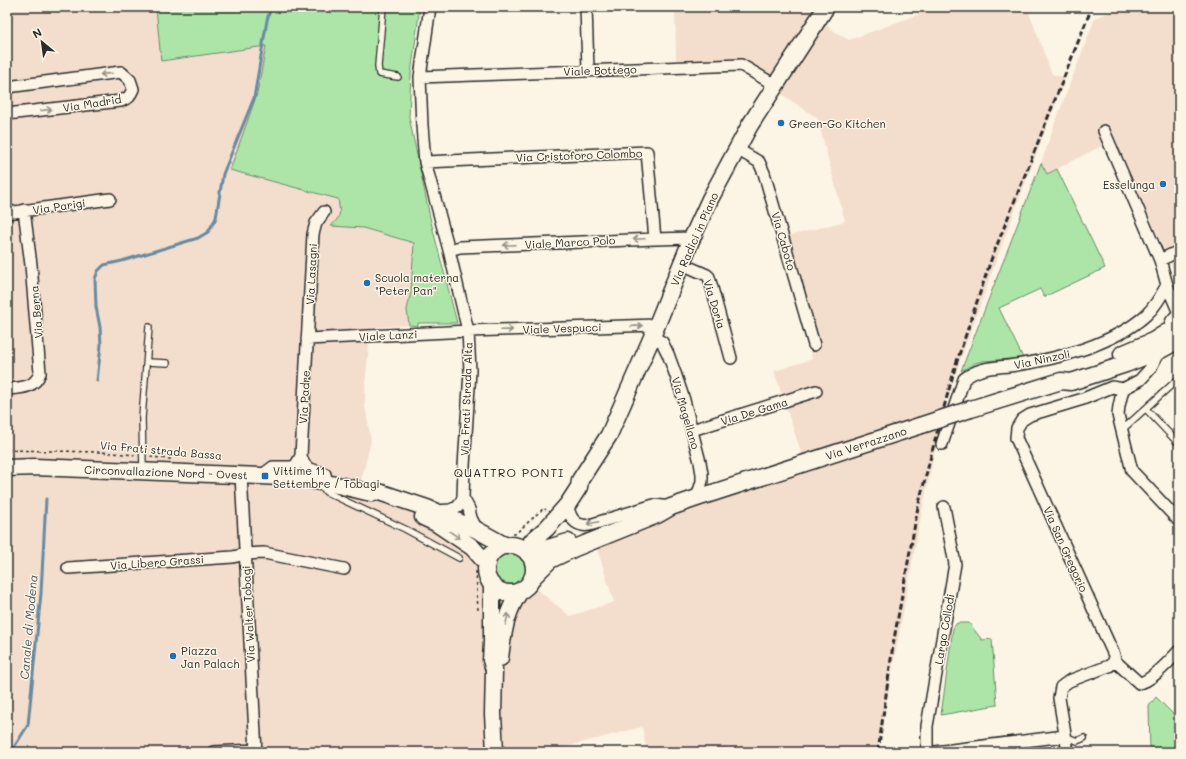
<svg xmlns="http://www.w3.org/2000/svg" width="1186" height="759" font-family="Mali,sans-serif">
<rect width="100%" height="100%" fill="#fcf5e5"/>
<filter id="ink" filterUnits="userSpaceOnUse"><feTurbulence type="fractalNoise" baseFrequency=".025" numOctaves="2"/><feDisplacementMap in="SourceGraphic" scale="8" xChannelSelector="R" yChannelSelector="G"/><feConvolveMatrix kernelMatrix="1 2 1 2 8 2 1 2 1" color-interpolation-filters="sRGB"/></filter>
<g filter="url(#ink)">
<path fill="#f3decd" d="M 7,7 L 158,7 L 164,61 L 266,46 L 257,94 L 431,222 L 457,323 L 418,323 L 418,326 L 409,325 L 371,328 L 366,375 L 365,405 L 371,441 L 358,494 L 398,503 L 429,517 L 522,577 L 570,616 L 614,602 L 593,536 L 805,464 L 774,371 L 812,359 L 781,238 L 845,221 L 817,118 L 768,85 L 724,60 L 676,60 L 675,7 L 810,7 L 816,11 L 829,28 L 849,40 L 938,7 L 1027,7 L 1052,74 L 1065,78 L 1002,245 L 945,402 L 922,511 L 877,752 L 784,752 L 784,747 L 722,752 L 647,752 L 642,727 L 546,752 L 7,752 Z
M 1123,7 L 1179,7 L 1179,281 L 1113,140 L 1047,174 L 1041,163 L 1056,120 L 1095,18 Z"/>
<path fill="#ade5a9" stroke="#6c886a" d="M 156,7 L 420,7 L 411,74 L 409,117 L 431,222 L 457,323 L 418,323 L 418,326 L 409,325 L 407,310 L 411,291 L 414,243 L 363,228 L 331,226 C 342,215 340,214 338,199 L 230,170 L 257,94 L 266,46 L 161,61 Z
M 1041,163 L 1047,174 L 1057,169 L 1105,268 L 1044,297 L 1040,289 L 999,308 L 1023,358 L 983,361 L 975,363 L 961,371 Z
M494 569a16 16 0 1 1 32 0a16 16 0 1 1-32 0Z
M 957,623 L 969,623 L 982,640 L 992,639 L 997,705 L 941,715 L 953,628 Z
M 1156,697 L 1177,718 L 1179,717 L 1179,752 L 1150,752 L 1149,706 Z"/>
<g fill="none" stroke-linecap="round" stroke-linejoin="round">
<path stroke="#678aa1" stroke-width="3" d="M 97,381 L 101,345 L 100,327 L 96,307 L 95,279 L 98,271 L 104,265 L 122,261 L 198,238 L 208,232 L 216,218 L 223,174 L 254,98 L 267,20 L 271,7
M 11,752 L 28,725 L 41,593 L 46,499"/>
<defs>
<path id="lane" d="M 383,7 L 378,66 L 379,74 L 398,77
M 147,362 L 167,363
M 1146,409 L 1179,444
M 1122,430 L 1177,380
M 143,470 L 142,418 L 149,327
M 322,486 L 326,492 L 405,529 L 459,558
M 1065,736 L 1077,741 L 1084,738"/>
<path id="street" d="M 430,7 L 420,77 L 422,126 L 425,162 L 449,250 L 468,331 L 470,371 L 464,466 L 463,498 L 469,509 L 471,518 L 477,530
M 586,7 L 588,70
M 420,77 L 741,65 L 775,85
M 7,87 L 121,72 L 130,80 L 133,89 L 129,97 L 121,101 L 7,114
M 1104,131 L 1160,260 L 1167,285 L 1179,313
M 737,149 L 759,162 L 764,173 L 814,345
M 425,162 L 647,152 L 655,239
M 324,212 L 316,223 L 313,234 L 301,456 L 304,464 L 308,468 L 325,474 L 327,484
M 7,213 L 110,199
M 449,250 L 460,247 L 655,239 L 692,238
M 1160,260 L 1179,251
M 682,264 L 707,275 L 709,277 L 731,358
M 652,337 L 662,342 L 668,354 L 676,376 L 684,400 L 700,462 L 702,474 L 702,481 L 697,498
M 307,339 L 468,331 L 656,325
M 1159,351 L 1150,369 L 1140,380 L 1123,389 L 1119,406 L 1118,415 L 1132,471 L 1179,521
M 7,389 C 21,388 35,388 40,373 L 31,265 L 24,210
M 692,430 L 816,391
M 942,444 L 964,379 C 980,366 997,368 1016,365 C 1058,359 1114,344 1146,315 C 1155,307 1161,296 1167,285
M 241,475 L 256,752
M 261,476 L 273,467 L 292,467 L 296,465 L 301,456
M 568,504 C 568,512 572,523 582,525 C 585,526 590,525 593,524 L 654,505 L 671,507
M 436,511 L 450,510 L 458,507 L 463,498
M 68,568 L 233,557 L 245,554 L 264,553 L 344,569
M 1115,661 L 1139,683 C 1151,682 1170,660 1179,651
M 213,752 L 256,750
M 927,752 L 927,726 L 955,564 L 944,507
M 935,752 L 1065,736
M 1068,752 L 1059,698 L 1061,687 L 1069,681 L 1109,666 L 1115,661 L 1114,655 L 1016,438 L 1017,428 L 1022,420 L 1030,415 L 1083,399 L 1112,387 L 1123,389"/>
<path id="secondary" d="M 1176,338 C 1170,331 1171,322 1179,317
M 1122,354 L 1153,341 L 1172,329
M 971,409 L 1061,381 L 1071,382 L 1126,364 L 1159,351 L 1179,340
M 7,468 L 35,467 L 261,476 L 298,478 L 342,486 L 371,493 L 379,492 L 427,508 L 477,530 L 506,546
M 423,517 L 436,523 L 472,547 L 487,564
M486 569a24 24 0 1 1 48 0a24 24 0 1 1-48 0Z
M 527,552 L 532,541 L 547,528 L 568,504 L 579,487 L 580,480 L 609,435 L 652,337 L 692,238 L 710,199 L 750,125 L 826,7
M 528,554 L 568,542
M 532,578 L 550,560 L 575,548 L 657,515 L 671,507 L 697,498 L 919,426
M 492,585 L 492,643 L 491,660 L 494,670 L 493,714 L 495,752
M 500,658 C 503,632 506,610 522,589"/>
</defs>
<use href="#lane" stroke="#2b2b2b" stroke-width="8"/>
<use href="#street" stroke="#2b2b2b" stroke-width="14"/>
<use href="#secondary" stroke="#2b2b2b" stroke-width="19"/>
<path stroke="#2b2b2b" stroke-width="1.5" stroke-dasharray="3 3" stroke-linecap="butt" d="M 7,450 L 99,452 L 135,455
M 150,457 L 171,459
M 513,534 L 515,534 L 544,508 L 546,510
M 476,571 L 478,611"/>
<use href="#lane" stroke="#fcf5e5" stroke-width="5.5"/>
<use href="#street" stroke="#fcf5e5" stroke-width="11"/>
<use href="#secondary" stroke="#fcf5e5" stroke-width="16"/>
<path stroke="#2b2b2b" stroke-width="3" stroke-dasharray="6 3" stroke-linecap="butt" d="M 878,752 L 893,645 L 918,507 L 936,436 L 956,364 L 991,260 L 1092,7"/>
<defs>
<path id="secondary-bridge" d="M 919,426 L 971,409"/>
</defs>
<use href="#secondary-bridge" stroke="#2b2b2b" stroke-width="19" stroke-linecap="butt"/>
<use href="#secondary-bridge" stroke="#fcf5e5" stroke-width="16"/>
</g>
<defs><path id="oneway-shaft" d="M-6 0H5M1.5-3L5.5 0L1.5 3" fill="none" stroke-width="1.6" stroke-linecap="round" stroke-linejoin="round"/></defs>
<g stroke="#949088">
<use href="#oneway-shaft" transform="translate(106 74) rotate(173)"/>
<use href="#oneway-shaft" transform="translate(46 110) rotate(-7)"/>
<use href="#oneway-shaft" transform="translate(639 239) rotate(177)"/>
<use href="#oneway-shaft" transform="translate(509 245) rotate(177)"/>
<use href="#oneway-shaft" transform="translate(637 326) rotate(-2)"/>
<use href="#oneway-shaft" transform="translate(507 330) rotate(-2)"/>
<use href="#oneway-shaft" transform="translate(593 523) rotate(168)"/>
<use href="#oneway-shaft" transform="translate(455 535) rotate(34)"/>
<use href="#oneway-shaft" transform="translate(507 619) rotate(-76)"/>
</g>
</g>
<g fill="#1f6fb2" stroke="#fcf5e5" stroke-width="1.5">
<circle cx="781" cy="123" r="4"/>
<circle cx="1163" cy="184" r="4"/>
<circle cx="367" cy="283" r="4"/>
<rect x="261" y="472" width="8" height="8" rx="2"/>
<circle cx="173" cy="656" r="4"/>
</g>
<g text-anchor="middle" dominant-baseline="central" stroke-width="3" stroke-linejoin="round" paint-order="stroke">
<g font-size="11" fill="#2b2b2b" stroke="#fcf5e5">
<text transform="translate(600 70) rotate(-2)">Viale Bottego</text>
<text transform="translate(92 103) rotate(-9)">Via Madrid</text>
<text transform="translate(579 155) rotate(-2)">Via Cristoforo Colombo</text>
<text transform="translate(59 206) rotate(-8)">Via Parigi</text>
<text transform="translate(694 239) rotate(-66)">Via Radici in Piano</text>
<text transform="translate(784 241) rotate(74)">Via Caboto</text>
<text transform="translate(570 242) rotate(-3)">Viale Marco Polo</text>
<text transform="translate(311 274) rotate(-87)">Via Lasagni</text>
<text transform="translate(715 304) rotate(73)">Via Doria</text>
<text transform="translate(36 312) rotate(-95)">Via Berna</text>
<text transform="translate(562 328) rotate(-2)">Viale Vespucci</text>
<text transform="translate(388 335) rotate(-3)">Viale Lanzi</text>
<text transform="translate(1042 359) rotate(-12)">Via Ninzoli</text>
<text transform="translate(304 397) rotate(-87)">Via Padre</text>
<text transform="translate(466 399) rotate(-88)">Via Frati Strada Alta</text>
<text transform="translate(754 411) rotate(-17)">Via De Gama</text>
<text transform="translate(686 413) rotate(74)">Via Magellano</text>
<text transform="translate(866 443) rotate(-18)">Via Verrazzano</text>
<text transform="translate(161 450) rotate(5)">Via Frati strada Bassa</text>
<text transform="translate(166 472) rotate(2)">Circonvallazione Nord - Ovest</text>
<text transform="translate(1066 549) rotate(66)">Via San Gregorio</text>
<text transform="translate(157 562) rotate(-4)">Via Libero Grassi</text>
<text transform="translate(248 614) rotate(-93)">Via Walter Tobagi</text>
<text transform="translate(944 629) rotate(-80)">Largo Collodi</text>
</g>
<g font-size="11" fill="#2b2b2b" stroke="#fcf5e5" text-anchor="start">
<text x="789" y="123">Green-Go Kitchen</text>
<text x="1155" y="184" text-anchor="end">Esselunga</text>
<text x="375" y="277">Scuola materna<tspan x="375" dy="13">"Peter Pan"</tspan></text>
<text x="273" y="470">Vittime 11<tspan x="273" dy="13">Settembre / Tobagi</tspan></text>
<text x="181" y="650">Piazza<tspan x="181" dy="13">Jan Palach</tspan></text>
</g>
<g font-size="12" letter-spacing="1" fill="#2b2b2b" stroke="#fcf5e5">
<text x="509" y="472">QUATTRO PONTI</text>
</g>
<g font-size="12" font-style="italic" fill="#495a66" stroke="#fcf5e5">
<text transform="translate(28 627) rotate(-85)">Canale di Modena</text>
</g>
</g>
<rect width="1186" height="759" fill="none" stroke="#fcf5e5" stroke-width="24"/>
<rect x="12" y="12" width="1162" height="735" fill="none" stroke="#2b2b2b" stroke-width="1.5" filter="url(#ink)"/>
<g transform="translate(42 42) rotate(331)" stroke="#fcf5e5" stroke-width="3" paint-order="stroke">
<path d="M0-3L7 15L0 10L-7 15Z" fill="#2b2b2b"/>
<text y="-6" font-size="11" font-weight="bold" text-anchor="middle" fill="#2b2b2b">N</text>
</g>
</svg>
